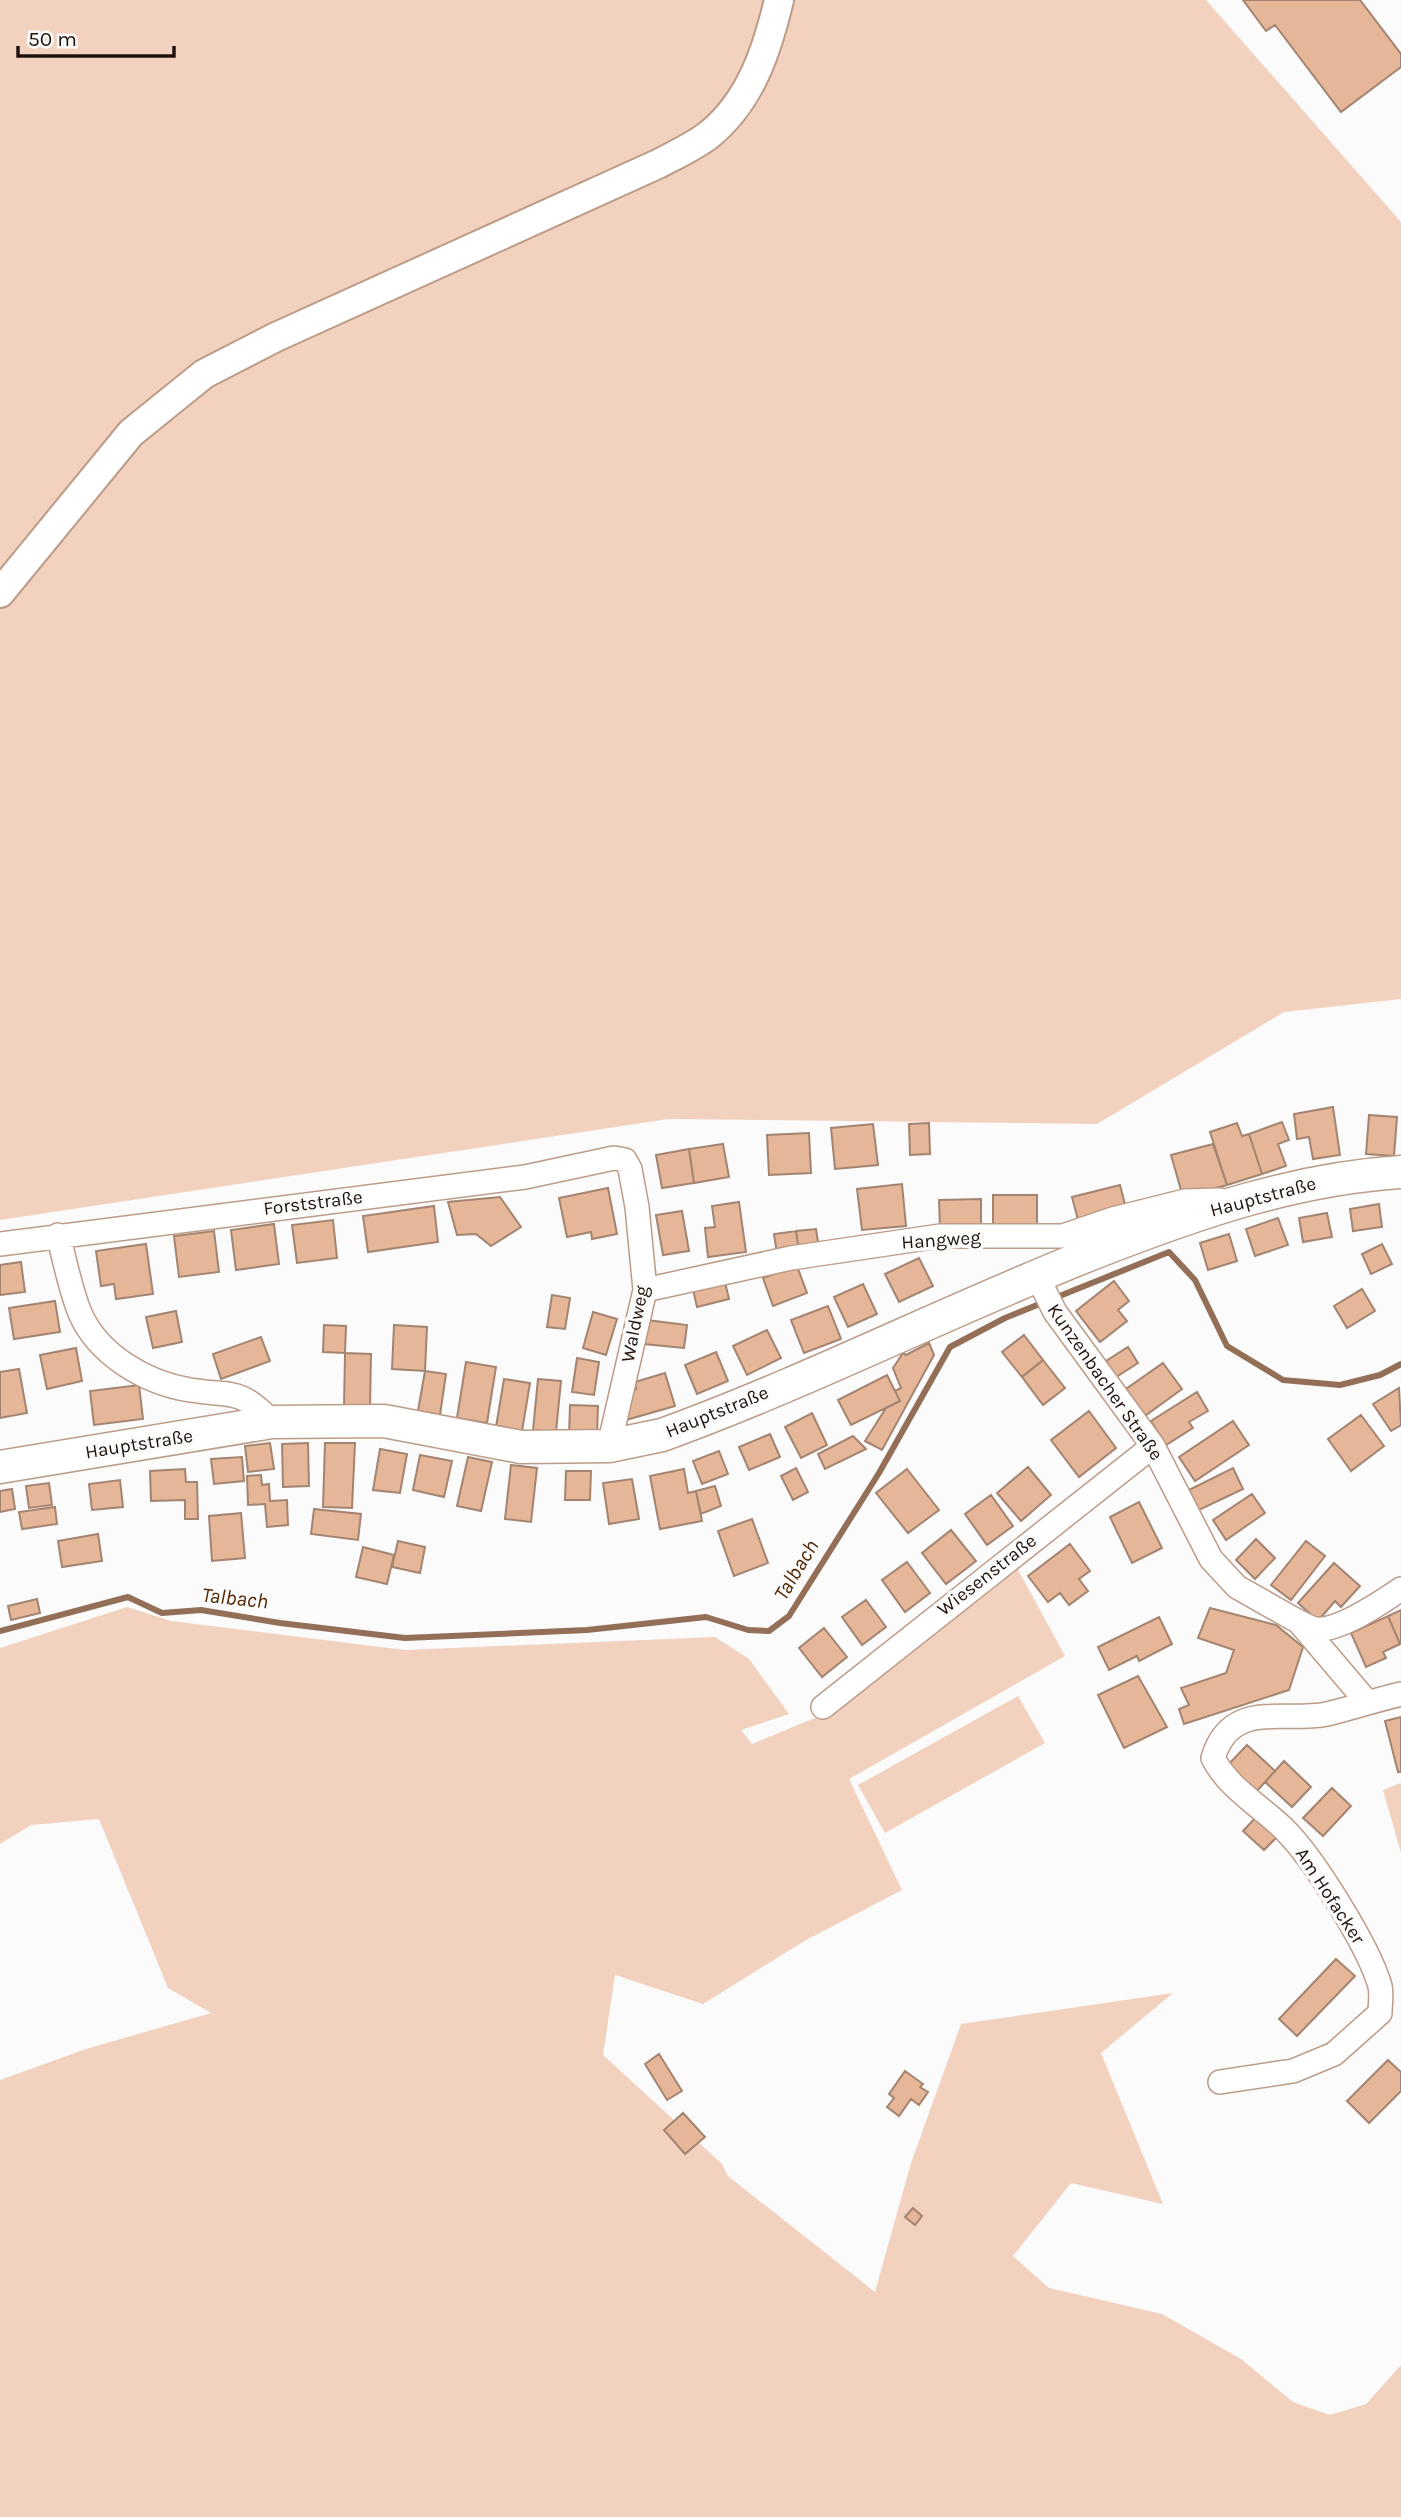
<svg xmlns="http://www.w3.org/2000/svg" width="1401" height="2517" font-family="Karla,sans-serif">
<rect width="100%" height="100%" fill="#fbfbfb"/>
<path fill="#f2d2bf" d="M 0,0 L 1206,0 L 1401,222 L 1401,999 L 1284,1012 L 1097,1124 L 668,1119 L 0,1220 Z
M 1016,1566 L 1065,1656 L 849,1779 L 902,1890 L 806,1940 L 703,2004 L 615,1975 L 603,2055 L 722,2164 L 728,2176 L 875,2292 L 911,2163 L 961,2024 L 1173,1993 L 1101,2053 L 1163,2204 L 1071,2183 L 1013,2256 L 1049,2288 L 1162,2314 L 1241,2359 L 1293,2402 L 1330,2415 L 1366,2404 L 1401,2365 L 1401,2517 L 0,2517 L 0,2080 L 86,2049 L 211,2013 L 168,1988 L 99,1819 L 31,1825 L 0,1844 L 0,1648 L 127,1607 L 171,1621 L 405,1650 L 715,1637 L 749,1659 L 789,1714 L 741,1730 L 752,1744 L 834,1710 Z
M 1018,1696 L 1045,1743 L 885,1833 L 858,1785 Z
M 1401,1783 L 1401,1853 L 1383,1790 Z"/>
<g fill="none" stroke-linecap="round" stroke-linejoin="round">
<path stroke="#936f58" stroke-width="6" d="M 0,1631 L 128,1597 L 162,1613 L 201,1610 L 280,1623 L 405,1638 L 587,1630 L 706,1617 L 748,1630 L 769,1631 L 789,1616 L 879,1473 L 950,1347 L 1005,1318 L 1169,1252 L 1195,1280 L 1227,1346 L 1283,1380 L 1340,1385 L 1380,1375 L 1401,1364"/>
</g>
<path fill="#e6b698" stroke="#a38470" stroke-width="2" d="M 1243,0 L 1360,0 L 1401,54 L 1401,67 L 1341,112 L 1275,25 L 1266,31 Z
M 1333,1107 L 1340,1155 L 1313,1159 L 1309,1137 L 1297,1139 L 1294,1114 Z
M 1369,1115 L 1397,1117 L 1394,1156 L 1366,1154 Z
M 1282,1122 L 1289,1140 L 1278,1144 L 1286,1166 L 1262,1174 L 1249,1134 Z
M 929,1123 L 930,1154 L 910,1155 L 909,1124 Z
M 1237,1123 L 1242,1136 L 1249,1134 L 1262,1174 L 1227,1185 L 1210,1132 Z
M 873,1124 L 878,1165 L 835,1169 L 831,1128 Z
M 809,1133 L 811,1173 L 769,1175 L 767,1135 Z
M 723,1144 L 729,1177 L 694,1183 L 689,1149 Z
M 1213,1144 L 1227,1185 L 1183,1197 L 1171,1155 Z
M 689,1149 L 694,1183 L 662,1188 L 656,1155 Z
M 902,1184 L 906,1226 L 862,1230 L 857,1189 Z
M 1120,1185 L 1127,1212 L 1079,1224 L 1072,1197 Z
M 608,1188 L 617,1234 L 592,1239 L 591,1232 L 567,1237 L 559,1198 Z
M 993,1195 L 1037,1195 L 1037,1225 L 993,1226 Z
M 500,1197 L 521,1227 L 491,1246 L 476,1234 L 457,1235 L 448,1202 Z
M 981,1199 L 981,1228 L 940,1228 L 939,1200 Z
M 739,1202 L 746,1252 L 708,1257 L 705,1228 L 715,1227 L 712,1206 Z
M 1379,1204 L 1382,1227 L 1353,1231 L 1350,1209 Z
M 434,1206 L 438,1242 L 368,1252 L 363,1216 Z
M 682,1211 L 689,1251 L 663,1255 L 656,1215 Z
M 1327,1213 L 1332,1237 L 1303,1242 L 1299,1218 Z
M 1278,1218 L 1288,1245 L 1255,1256 L 1246,1229 Z
M 333,1220 L 337,1258 L 297,1263 L 292,1225 Z
M 274,1224 L 279,1264 L 236,1270 L 231,1230 Z
M 816,1229 L 819,1249 L 799,1251 L 796,1231 Z
M 214,1231 L 219,1272 L 179,1277 L 174,1236 Z
M 796,1231 L 799,1251 L 777,1254 L 774,1234 Z
M 1229,1234 L 1237,1261 L 1208,1270 L 1200,1243 Z
M 146,1244 L 153,1294 L 116,1299 L 114,1284 L 101,1286 L 96,1251 Z
M 1382,1244 L 1392,1264 L 1371,1274 L 1362,1254 Z
M 919,1258 L 933,1286 L 899,1302 L 885,1274 Z
M 21,1262 L 25,1292 L 0,1295 L 0,1265 Z
M 797,1266 L 807,1293 L 773,1306 L 763,1278 Z
M 724,1278 L 729,1299 L 697,1307 L 692,1285 Z
M 1114,1281 L 1129,1301 L 1118,1310 L 1127,1321 L 1100,1342 L 1076,1311 Z
M 863,1284 L 877,1314 L 848,1327 L 834,1297 Z
M 1362,1289 L 1375,1311 L 1347,1328 L 1334,1306 Z
M 552,1295 L 570,1298 L 565,1329 L 547,1327 Z
M 55,1301 L 60,1332 L 14,1339 L 9,1308 Z
M 828,1306 L 841,1339 L 804,1353 L 791,1320 Z
M 176,1311 L 182,1342 L 153,1348 L 146,1317 Z
M 593,1312 L 617,1319 L 606,1355 L 583,1348 Z
M 647,1320 L 687,1325 L 684,1348 L 644,1344 Z
M 324,1325 L 346,1326 L 345,1353 L 323,1352 Z
M 394,1325 L 427,1327 L 425,1371 L 392,1369 Z
M 767,1330 L 781,1358 L 747,1375 L 733,1346 Z
M 1024,1335 L 1043,1360 L 1022,1377 L 1002,1352 Z
M 261,1337 L 270,1361 L 221,1379 L 213,1354 Z
M 929,1343 L 934,1355 L 882,1450 L 865,1441 L 886,1408 L 900,1401 L 895,1391 L 901,1388 L 893,1368 L 903,1353 L 906,1355 Z
M 1128,1347 L 1138,1363 L 1116,1377 L 1106,1361 Z
M 76,1348 L 82,1381 L 47,1389 L 40,1355 Z
M 716,1352 L 728,1381 L 697,1394 L 685,1365 Z
M 345,1353 L 371,1354 L 370,1409 L 344,1408 Z
M 577,1358 L 599,1362 L 594,1395 L 572,1392 Z
M 1043,1360 L 1065,1388 L 1043,1405 L 1022,1377 Z
M 466,1362 L 496,1367 L 487,1423 L 457,1418 Z
M 1163,1363 L 1182,1389 L 1142,1418 L 1123,1391 Z
M 19,1369 L 27,1413 L 0,1418 L 0,1372 Z
M 425,1371 L 446,1374 L 440,1415 L 418,1411 Z
M 665,1373 L 675,1406 L 619,1422 L 626,1392 L 636,1389 L 635,1382 Z
M 887,1375 L 900,1401 L 851,1425 L 838,1400 Z
M 504,1379 L 530,1383 L 522,1431 L 496,1427 Z
M 538,1379 L 561,1381 L 556,1432 L 533,1430 Z
M 139,1385 L 143,1419 L 94,1425 L 90,1391 Z
M 1399,1388 L 1401,1425 L 1391,1431 L 1373,1404 Z
M 1197,1392 L 1208,1411 L 1189,1422 L 1193,1428 L 1166,1445 L 1151,1421 Z
M 570,1405 L 598,1406 L 597,1436 L 569,1435 Z
M 1089,1411 L 1116,1448 L 1079,1477 L 1051,1440 Z
M 812,1413 L 827,1445 L 801,1458 L 785,1427 Z
M 1361,1415 L 1384,1446 L 1351,1471 L 1328,1439 Z
M 1233,1421 L 1249,1445 L 1195,1481 L 1179,1457 Z
M 770,1434 L 780,1457 L 749,1470 L 739,1447 Z
M 853,1436 L 866,1449 L 825,1469 L 818,1454 Z
M 270,1443 L 274,1469 L 248,1472 L 245,1446 Z
M 308,1443 L 309,1486 L 283,1487 L 282,1444 Z
M 325,1443 L 355,1443 L 352,1508 L 323,1507 Z
M 380,1449 L 407,1454 L 400,1493 L 373,1490 Z
M 719,1451 L 728,1474 L 702,1484 L 693,1461 Z
M 420,1455 L 452,1461 L 444,1497 L 413,1490 Z
M 242,1457 L 244,1481 L 214,1484 L 211,1459 Z
M 468,1457 L 492,1462 L 481,1511 L 457,1506 Z
M 511,1465 L 537,1468 L 531,1522 L 505,1519 Z
M 1028,1467 L 1051,1495 L 1021,1521 L 997,1493 Z
M 796,1468 L 808,1492 L 793,1500 L 781,1476 Z
M 1233,1468 L 1243,1489 L 1199,1510 L 1189,1490 Z
M 185,1469 L 186,1482 L 197,1482 L 198,1519 L 185,1519 L 185,1500 L 151,1501 L 150,1471 Z
M 684,1469 L 688,1493 L 696,1491 L 702,1521 L 660,1529 L 650,1476 Z
M 907,1469 L 939,1510 L 908,1533 L 876,1493 Z
M 566,1471 L 591,1471 L 590,1500 L 565,1500 Z
M 261,1475 L 262,1485 L 269,1484 L 270,1501 L 287,1500 L 288,1525 L 267,1527 L 265,1504 L 248,1505 L 247,1476 Z
M 632,1479 L 639,1519 L 609,1524 L 603,1483 Z
M 120,1480 L 123,1507 L 92,1510 L 89,1484 Z
M 49,1483 L 52,1505 L 29,1508 L 26,1486 Z
M 715,1486 L 721,1506 L 701,1514 L 696,1491 Z
M 12,1489 L 15,1509 L 0,1512 L 0,1491 Z
M 1252,1494 L 1265,1513 L 1226,1540 L 1213,1520 Z
M 991,1495 L 1013,1526 L 987,1545 L 965,1514 Z
M 1139,1502 L 1162,1548 L 1132,1563 L 1110,1517 Z
M 55,1507 L 57,1524 L 22,1529 L 19,1512 Z
M 314,1509 L 361,1514 L 358,1540 L 311,1534 Z
M 241,1513 L 245,1558 L 212,1561 L 209,1516 Z
M 752,1519 L 768,1563 L 734,1576 L 718,1531 Z
M 951,1530 L 976,1561 L 946,1584 L 922,1553 Z
M 98,1534 L 102,1561 L 62,1567 L 58,1541 Z
M 1256,1539 L 1275,1558 L 1255,1579 L 1236,1560 Z
M 398,1541 L 425,1547 L 420,1573 L 392,1567 Z
M 1306,1541 L 1325,1556 L 1291,1600 L 1271,1585 Z
M 1070,1544 L 1090,1571 L 1079,1579 L 1088,1591 L 1069,1605 L 1060,1593 L 1048,1602 L 1028,1576 Z
M 363,1547 L 394,1555 L 387,1584 L 356,1577 Z
M 907,1562 L 930,1593 L 905,1612 L 882,1580 Z
M 1334,1563 L 1360,1586 L 1341,1607 L 1335,1601 L 1318,1621 L 1298,1603 Z
M 37,1599 L 40,1613 L 11,1620 L 8,1606 Z
M 866,1600 L 886,1627 L 862,1645 L 842,1617 Z
M 1210,1608 L 1276,1625 L 1303,1647 L 1289,1690 L 1184,1724 L 1179,1709 L 1189,1705 L 1181,1688 L 1226,1673 L 1234,1650 L 1198,1638 Z
M 1401,1610 L 1401,1643 L 1400,1644 L 1388,1616 Z
M 1388,1616 L 1400,1644 L 1383,1652 L 1386,1658 L 1366,1667 L 1351,1633 Z
M 1159,1617 L 1172,1644 L 1139,1661 L 1137,1656 L 1109,1670 L 1098,1647 Z
M 824,1628 L 847,1657 L 822,1677 L 799,1648 Z
M 1138,1676 L 1167,1727 L 1124,1748 L 1098,1695 Z
M 1401,1717 L 1401,1772 L 1398,1772 L 1385,1721 Z
M 1247,1745 L 1275,1771 L 1256,1792 L 1227,1766 Z
M 1284,1761 L 1311,1787 L 1292,1807 L 1265,1782 Z
M 1332,1788 L 1351,1806 L 1323,1836 L 1303,1818 Z
M 1260,1813 L 1281,1833 L 1264,1850 L 1243,1831 Z
M 1336,1959 L 1355,1976 L 1297,2036 L 1279,2019 Z
M 659,2054 L 682,2091 L 667,2100 L 645,2064 Z
M 1388,2060 L 1401,2072 L 1401,2091 L 1369,2123 L 1347,2101 Z
M 905,2071 L 923,2084 L 920,2087 L 928,2092 L 919,2105 L 911,2099 L 899,2116 L 887,2107 L 894,2098 L 889,2094 Z
M 683,2113 L 705,2137 L 685,2154 L 664,2130 Z
M 913,2208 L 922,2216 L 915,2225 L 905,2217 Z"/>
<g fill="none" stroke-linecap="round" stroke-linejoin="round">
<defs>
<path id="minor" d="M 58,1235 C 65,1260 70,1289 80,1313 C 98,1355 146,1383 190,1390 C 235,1397 238,1387 272,1422
M 0,1244 L 525,1177 L 614,1158 L 625,1160 L 630,1169 L 637,1207 L 645,1290 L 609,1446
M 1037,1276 L 1055,1312 L 1153,1446 L 1211,1559 L 1237,1587 L 1299,1622 L 1367,1702
M 645,1290 L 791,1258 L 940,1236 L 1063,1236 L 1113,1219 L 1185,1201 L 1220,1200
M 1299,1622 C 1304,1624 1310,1628 1315,1629 C 1338,1632 1382,1602 1401,1589
M 823,1707 L 1153,1446
M 1220,2082 L 1293,2071 L 1334,2054 L 1380,2013 C 1380,2004 1382,1995 1380,1986 C 1369,1947 1314,1859 1285,1830 C 1262,1807 1228,1788 1213,1758 C 1231,1699 1282,1723 1327,1714 C 1352,1708 1376,1700 1401,1694"/>
<path id="tertiary" d="M 0,593 L 131,433 L 204,374 L 276,337 L 658,164 C 675,155 695,146 710,134 C 751,100 767,50 779,0"/>
<path id="secondary" d="M 0,1467 L 272,1422 L 384,1421 L 521,1447 L 609,1446 L 662,1435 C 808,1382 951,1309 1096,1252 C 1196,1213 1293,1179 1401,1172"/>
</defs>
<use href="#minor" stroke="#bc9c88" stroke-width="26"/>
<use href="#tertiary" stroke="#bc9c88" stroke-width="32"/>
<use href="#secondary" stroke="#bc9c88" stroke-width="35"/>
<use href="#minor" stroke="#fff" stroke-width="23"/>
<use href="#tertiary" stroke="#fff" stroke-width="28"/>
<use href="#secondary" stroke="#fff" stroke-width="32"/>
</g>
<g text-anchor="middle" dominant-baseline="central" stroke-width="7" stroke-linejoin="round" paint-order="stroke">
<g font-size="19" fill="#1f130c" stroke="#fbfbfb">
<text transform="translate(1263 1197) rotate(-15)">Hauptstraße</text>
<text transform="translate(313 1203) rotate(-7)">Forststraße</text>
<text transform="translate(941 1240) rotate(-4)">Hangweg</text>
<text transform="translate(635 1324) rotate(-79)">Waldweg</text>
<text transform="translate(1105 1382) rotate(55)">Kunzenbacher Straße</text>
<text transform="translate(717 1412) rotate(-22)">Hauptstraße</text>
<text transform="translate(139 1444) rotate(-9)">Hauptstraße</text>
<text transform="translate(987 1575) rotate(-38)">Wiesenstraße</text>
<text transform="translate(1330 1896) rotate(57)">Am Hofacker</text>
</g>
<g font-size="21" font-style="italic" fill="#522602" stroke="#fbfbfb">
<text transform="translate(796 1570) rotate(-59)">Talbach</text>
<text transform="translate(235 1598) rotate(6)">Talbach</text>
</g>
</g>
<path d="M18 46v10h156v-10" fill="none" stroke="#1f130c" stroke-width="3.5"/>
<text x="28" y="46" font-size="21" fill="#1f130c" stroke="#fbfbfb" stroke-width="5" paint-order="stroke">50 m</text>
</svg>
